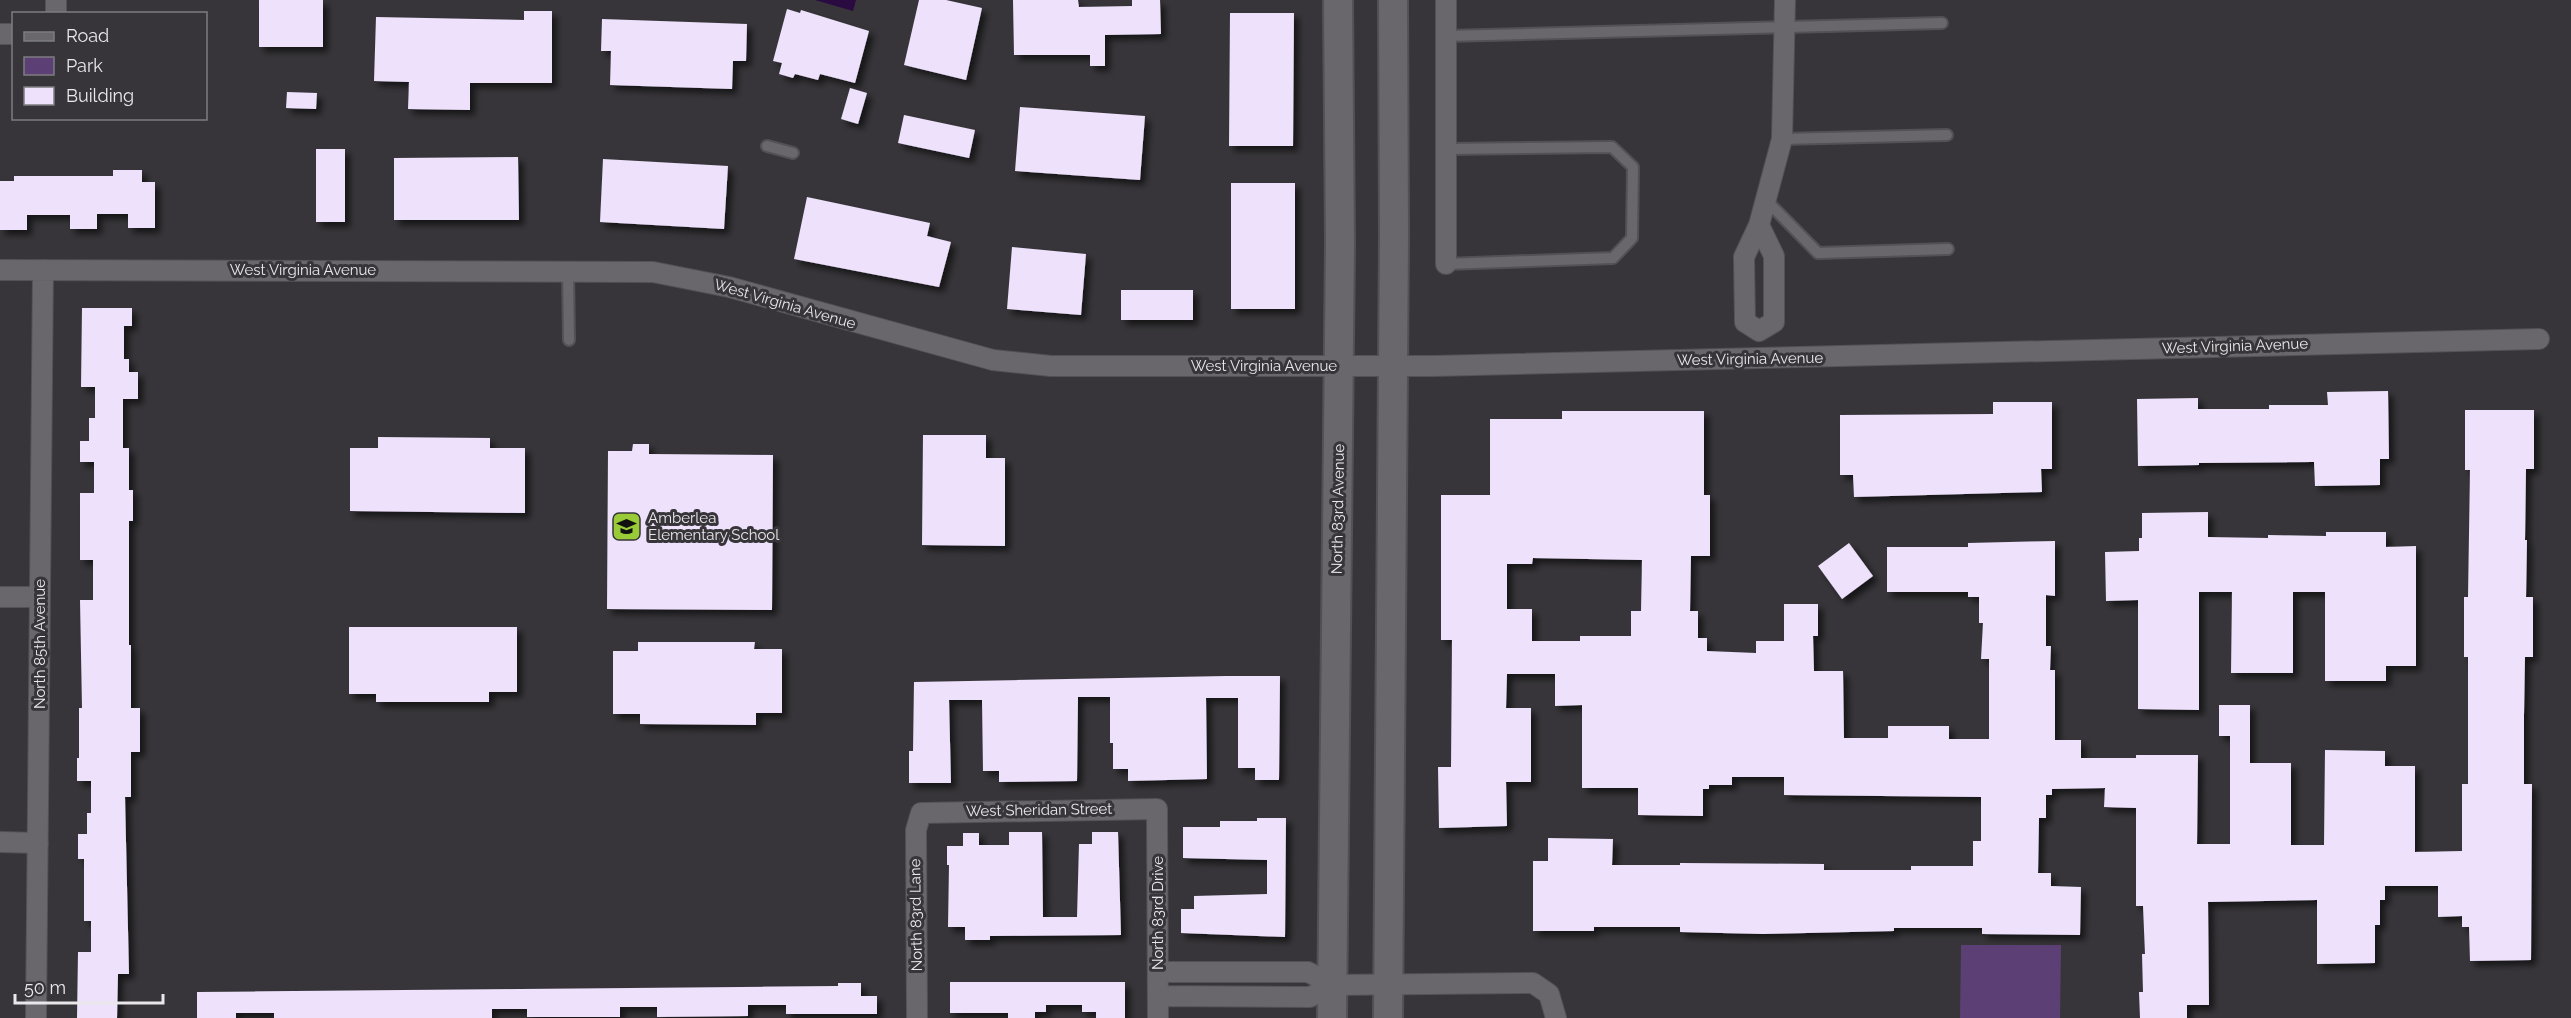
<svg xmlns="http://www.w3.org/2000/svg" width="2571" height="1018" font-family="Raleway,sans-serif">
<defs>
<filter id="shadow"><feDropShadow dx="5" dy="5" stdDeviation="3" flood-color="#0009"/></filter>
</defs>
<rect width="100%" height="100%" fill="#373539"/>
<path fill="#5c4075" d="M 1961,945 L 2061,945 L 2060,1018 L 1960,1018 Z"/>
<path fill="#2a0b41" d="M 815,0 L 856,0 L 853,11 Z"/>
<path fill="#eee1fc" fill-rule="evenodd" filter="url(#shadow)" d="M 259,0 L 323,0 L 323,47 L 259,47 Z
M 919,0 L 946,0 L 982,8 L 966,80 L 904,65 Z
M 1013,0 L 1078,0 L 1079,7 L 1132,6 L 1132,0 L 1160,0 L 1161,34 L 1105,35 L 1105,66 L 1090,66 L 1090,55 L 1014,55 Z
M 787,9 L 800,13 L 801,10 L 869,31 L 855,83 L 820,74 L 818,80 L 795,74 L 793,78 L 779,74 L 782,63 L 773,61 Z
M 524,11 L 552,11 L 552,83 L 470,83 L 470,110 L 408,109 L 409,82 L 374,81 L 376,17 L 524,20 Z
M 1230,13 L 1294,13 L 1293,146 L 1229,146 Z
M 602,19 L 747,24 L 746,61 L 733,61 L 732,89 L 610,85 L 611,51 L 601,51 Z
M 850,88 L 867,93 L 858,124 L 841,119 Z
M 287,92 L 317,93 L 316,109 L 286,108 Z
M 1020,107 L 1145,116 L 1140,180 L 1015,171 Z
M 904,115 L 975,130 L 969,158 L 898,143 Z
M 316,149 L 345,149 L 345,222 L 316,222 Z
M 518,157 L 519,220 L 394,220 L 394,158 Z
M 603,159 L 728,166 L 724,229 L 600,222 Z
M 113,170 L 142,170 L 142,182 L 155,182 L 155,228 L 128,228 L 128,214 L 97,214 L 97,229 L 70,229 L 70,215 L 27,215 L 27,230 L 0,230 L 0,181 L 14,181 L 14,176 L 113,176 Z
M 1231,183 L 1295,183 L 1295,309 L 1231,309 Z
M 807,197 L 930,223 L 927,236 L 951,242 L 939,287 L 794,259 Z
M 1012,247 L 1086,254 L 1081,315 L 1007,309 Z
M 1121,290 L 1193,290 L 1193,320 L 1121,320 Z
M 82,308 L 132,308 L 132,326 L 124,326 L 124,359 L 129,359 L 129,372 L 138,372 L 138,399 L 123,399 L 123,448 L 129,448 L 129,490 L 133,490 L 133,521 L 129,521 L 129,645 L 131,645 L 131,708 L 140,708 L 140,752 L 131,752 L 131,797 L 125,797 L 129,974 L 118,974 L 117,1018 L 77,1018 L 78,952 L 91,952 L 91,921 L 84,921 L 84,859 L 78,859 L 78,834 L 87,834 L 87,813 L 91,813 L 91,781 L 77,781 L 77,758 L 79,758 L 79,708 L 82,708 L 80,600 L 93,600 L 93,560 L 80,560 L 80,493 L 94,493 L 94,462 L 80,462 L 80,441 L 89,441 L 89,418 L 95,418 L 95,387 L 81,387 Z
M 2388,391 L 2389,459 L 2380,459 L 2380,485 L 2315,486 L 2314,462 L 2199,463 L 2199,465 L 2138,466 L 2137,399 L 2198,398 L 2198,409 L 2269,409 L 2269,405 L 2328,405 L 2327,392 Z
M 1993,402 L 2052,402 L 2052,469 L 2041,469 L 2042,492 L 1854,497 L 1853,475 L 1840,475 L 1840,415 L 1993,414 Z
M 2465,410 L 2534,410 L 2534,469 L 2526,469 L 2525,540 L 2527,540 L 2526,597 L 2533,597 L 2533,657 L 2525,657 L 2524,714 L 2524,784 L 2532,784 L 2531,960 L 2470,961 L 2469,927 L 2462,927 L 2462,916 L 2438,917 L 2438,886 L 2385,886 L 2385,900 L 2380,900 L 2380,925 L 2375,925 L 2375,963 L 2317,964 L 2317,900 L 2208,902 L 2209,1005 L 2187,1005 L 2187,1018 L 2140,1018 L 2139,992 L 2143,992 L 2142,954 L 2145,954 L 2143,906 L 2136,906 L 2136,808 L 2104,807 L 2105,788 L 2052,789 L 2052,795 L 2046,795 L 2046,818 L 2039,818 L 2038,873 L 2051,873 L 2051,886 L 2081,887 L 2080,935 L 1982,934 L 1982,928 L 1894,928 L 1894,931 L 1763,934 L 1680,932 L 1680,927 L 1594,927 L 1594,931 L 1533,931 L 1533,861 L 1548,861 L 1548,838 L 1613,839 L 1612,865 L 1680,865 L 1680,863 L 1824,864 L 1824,870 L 1911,870 L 1911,866 L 1973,866 L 1973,841 L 1981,841 L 1981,797 L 1784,795 L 1784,777 L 1732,777 L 1732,785 L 1709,785 L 1709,789 L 1703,789 L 1703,816 L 1638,815 L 1638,788 L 1582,788 L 1582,705 L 1555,706 L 1555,674 L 1507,674 L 1506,708 L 1531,708 L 1531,782 L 1506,782 L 1507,826 L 1439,828 L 1438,767 L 1451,767 L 1452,640 L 1441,640 L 1441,495 L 1490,495 L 1490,419 L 1562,419 L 1562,411 L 1704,411 L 1704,495 L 1710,495 L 1710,556 L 1691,556 L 1690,611 L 1698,611 L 1698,638 L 1707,638 L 1707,651 L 1756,653 L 1756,641 L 1784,641 L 1784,604 L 1818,604 L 1818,636 L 1813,636 L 1814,671 L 1843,671 L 1844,738 L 1888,738 L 1888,726 L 1949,726 L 1949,739 L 1989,739 L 1989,659 L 1981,659 L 1983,623 L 1979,623 L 1979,597 L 1968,597 L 1968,592 L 1887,592 L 1887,547 L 1968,547 L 1968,543 L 2055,541 L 2055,596 L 2046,595 L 2046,646 L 2051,646 L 2050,670 L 2055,670 L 2055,740 L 2081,740 L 2081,758 L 2136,758 L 2136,755 L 2198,755 L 2197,844 L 2230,844 L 2230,736 L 2219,736 L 2219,705 L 2250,705 L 2250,763 L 2291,763 L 2291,845 L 2324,845 L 2325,750 L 2385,751 L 2385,766 L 2415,766 L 2415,852 L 2462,851 L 2462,784 L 2468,784 L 2468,657 L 2464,657 L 2464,597 L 2468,597 L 2470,470 L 2465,470 ZM 1533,558 L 1642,560 L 1641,611 L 1631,611 L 1631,636 L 1580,636 L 1580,641 L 1532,641 L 1532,609 L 1507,609 L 1507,564 L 1532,564 Z
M 923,435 L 986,435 L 986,458 L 1005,458 L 1005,546 L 922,545 Z
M 378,437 L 490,438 L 490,448 L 525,448 L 525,513 L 350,511 L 350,448 L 378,448 Z
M 633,444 L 649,444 L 649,454 L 773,455 L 772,610 L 607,609 L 608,451 L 632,451 Z
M 2208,512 L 2208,537 L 2268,538 L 2268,535 L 2326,536 L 2326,532 L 2386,532 L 2386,547 L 2416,546 L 2416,666 L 2386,666 L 2386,681 L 2325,681 L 2325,592 L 2293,592 L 2293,673 L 2231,673 L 2232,592 L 2199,592 L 2199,710 L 2138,709 L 2138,600 L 2106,601 L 2105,552 L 2139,551 L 2139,538 L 2142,538 L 2142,513 Z
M 1849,543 L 1873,576 L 1842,599 L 1818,566 Z
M 349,627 L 517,627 L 517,692 L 489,692 L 489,702 L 376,702 L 376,694 L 349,694 Z
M 638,642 L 755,642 L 754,649 L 782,649 L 782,713 L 756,713 L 756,725 L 640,724 L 640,714 L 613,714 L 613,651 L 638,651 Z
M 1226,676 L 1280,676 L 1279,780 L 1255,780 L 1255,768 L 1238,768 L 1238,698 L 1206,698 L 1207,779 L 1128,781 L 1128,769 L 1113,769 L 1113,743 L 1110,743 L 1110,697 L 1078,697 L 1077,781 L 999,782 L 999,771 L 983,771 L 982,700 L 949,700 L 951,783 L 909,783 L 909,751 L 913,751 L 914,682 Z
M 1257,818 L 1286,818 L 1285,937 L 1181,933 L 1181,909 L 1194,909 L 1194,896 L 1267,894 L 1267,860 L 1183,858 L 1183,827 L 1220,827 L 1220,821 L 1257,821 Z
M 1009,832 L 1042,832 L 1043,917 L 1077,917 L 1079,844 L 1092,844 L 1092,832 L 1118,832 L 1121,935 L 990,936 L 990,940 L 965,940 L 965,927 L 948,927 L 949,865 L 947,865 L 947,846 L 963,846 L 963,833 L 979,833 L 979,845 L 1009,845 Z
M 950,982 L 1125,982 L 1125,1018 L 1096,1018 L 1096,1012 L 1082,1012 L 1082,1005 L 1046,1005 L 1046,1012 L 1035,1012 L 1035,1018 L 1008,1018 L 1008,1013 L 950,1013 Z
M 838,983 L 861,983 L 861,996 L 877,996 L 877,1014 L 786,1014 L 786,1005 L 748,1005 L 748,1016 L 657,1017 L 657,1007 L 620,1007 L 620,1017 L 527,1017 L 527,1009 L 492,1009 L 492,1018 L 274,1018 L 274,1013 L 236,1013 L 236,1018 L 197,1018 L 197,992 L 838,986 Z"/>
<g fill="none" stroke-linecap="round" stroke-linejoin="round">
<defs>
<path id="service" d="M 1446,36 L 1942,23
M 1782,139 L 1947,135
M 767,146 L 793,153
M 1446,149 L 1612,147 L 1633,167 L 1632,238 L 1613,258 L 1446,264
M 1766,200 L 1818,253 L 1948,249
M 568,271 L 569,340"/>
<path id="minor" d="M 56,0 L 56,14
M 1446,0 L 1446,264
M 0,34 L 14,34
M 1759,225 L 1774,256 L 1774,322 L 1759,331 L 1745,322 L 1744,257 Z
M 1759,225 L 1782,139 L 1785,0
M 0,270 L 653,272 L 729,287 L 993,360 L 1051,366 L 1434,366 L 2539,339
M 0,597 L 40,597
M 0,842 L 38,843
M 1158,972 L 1308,972 L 1333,985 L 1533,983 L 1549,994 L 1556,1018
M 1158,996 L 1310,997 L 1333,985
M 36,1018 L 43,270
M 917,1018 L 916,830 L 921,813 L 1157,809 L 1158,1018"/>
<path id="secondary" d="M 1332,1018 L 1340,243 L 1338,0
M 1388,1018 L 1394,237 L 1393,0"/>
</defs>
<use href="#service" stroke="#535155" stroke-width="14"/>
<use href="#minor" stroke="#535155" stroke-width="22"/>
<use href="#secondary" stroke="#535155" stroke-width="32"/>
<use href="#service" stroke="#69676c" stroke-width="10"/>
<use href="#minor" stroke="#69676c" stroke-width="20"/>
<use href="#secondary" stroke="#69676c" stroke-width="28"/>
</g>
<defs>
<symbol id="school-square" viewBox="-11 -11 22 22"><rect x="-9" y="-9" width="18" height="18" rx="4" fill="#98cb37" stroke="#373539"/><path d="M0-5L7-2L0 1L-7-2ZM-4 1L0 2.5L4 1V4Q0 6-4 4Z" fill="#111"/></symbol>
</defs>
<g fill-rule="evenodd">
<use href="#school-square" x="610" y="510" width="33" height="33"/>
</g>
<g text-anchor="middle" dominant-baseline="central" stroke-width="6" stroke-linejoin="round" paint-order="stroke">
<g font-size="15" fill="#e9e7ea" stroke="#373539">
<text x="303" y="270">West Virginia Avenue</text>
<text transform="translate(785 304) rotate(16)">West Virginia Avenue</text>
<text transform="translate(2235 346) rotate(-2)">West Virginia Avenue</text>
<text transform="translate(1750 359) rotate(-1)">West Virginia Avenue</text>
<text x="1264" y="366">West Virginia Avenue</text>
<text transform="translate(1338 509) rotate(-89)">North 83rd Avenue</text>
<text transform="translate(40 644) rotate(-90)">North 85th Avenue</text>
<text transform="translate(1039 810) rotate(-1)">West Sheridan Street</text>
<text transform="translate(1158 913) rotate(-90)">North 83rd Drive</text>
<text transform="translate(916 915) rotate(-91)">North 83rd Lane</text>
</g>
<g font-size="15" fill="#e9e7ea" stroke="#373539" text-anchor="start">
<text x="648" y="518">Amberlea<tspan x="648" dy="17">Elementary School</tspan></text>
</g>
</g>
<rect x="12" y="12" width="195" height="108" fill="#373539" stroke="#7e7c80" stroke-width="1.5"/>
<rect x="24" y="32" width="30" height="9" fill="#69676c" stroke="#7e7c80" stroke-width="1.5"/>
<text x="66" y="42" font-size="18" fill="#e9e7ea">Road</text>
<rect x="24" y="57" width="30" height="18" fill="#5c4075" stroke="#7e7c80" stroke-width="1.5"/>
<text x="66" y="72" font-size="18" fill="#e9e7ea">Park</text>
<rect x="24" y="87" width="30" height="18" fill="#eee1fc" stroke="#7e7c80" stroke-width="1.5"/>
<text x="66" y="102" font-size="18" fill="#e9e7ea">Building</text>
<path d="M15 994v9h148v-9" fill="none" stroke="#e9e7ea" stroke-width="3"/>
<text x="24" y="994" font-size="18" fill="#e9e7ea" stroke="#373539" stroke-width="4.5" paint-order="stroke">50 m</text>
</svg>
